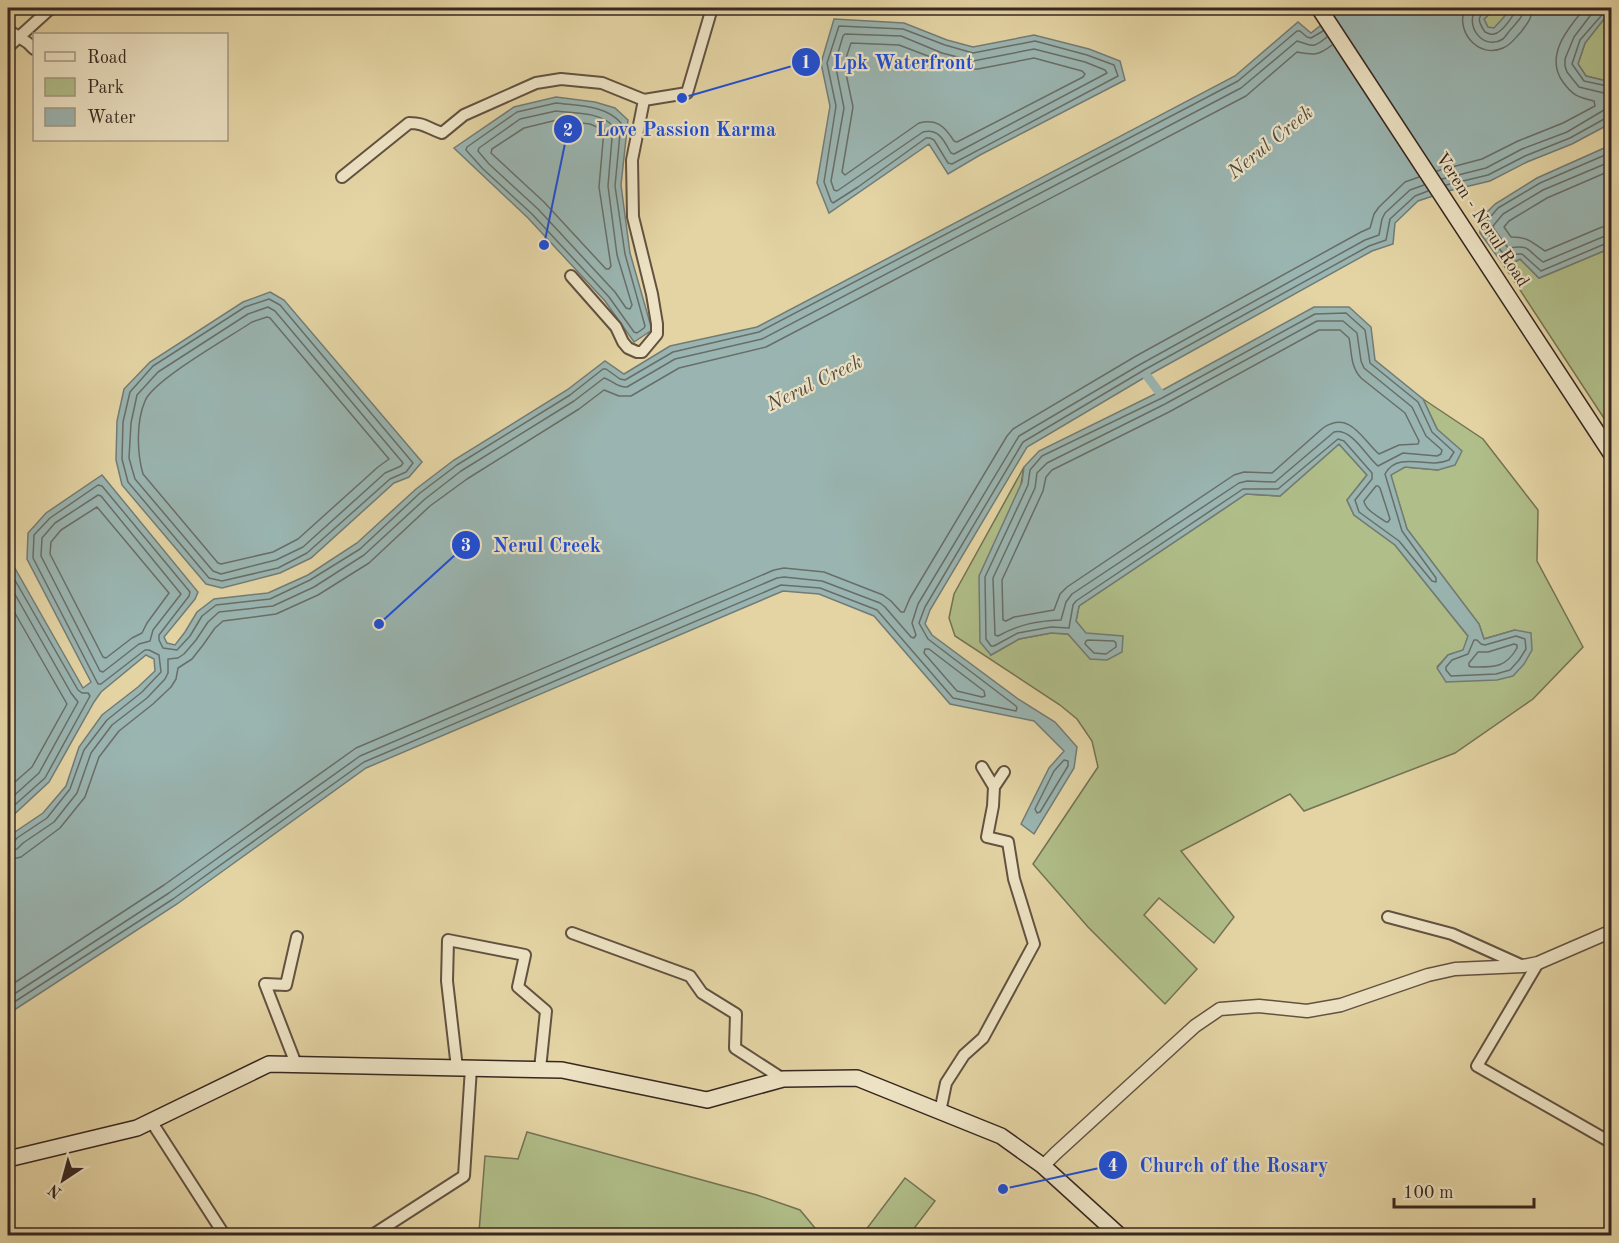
<svg xmlns="http://www.w3.org/2000/svg" width="1619" height="1243" font-family="'Old Standard TT',serif">
<rect width="100%" height="100%" fill="#e4d4a4"/>
<filter id="stains"><feTurbulence type="fractalNoise" baseFrequency=".00333" numOctaves="4"/><feColorMatrix values="0 0 0 0 .2 0 0 0 0 .09 0 0 0 0 .02 0 0 0 .5 -.17"/></filter>
<radialGradient id="worn" r=".72"><stop offset=".6" stop-color="#630" stop-opacity="0"/><stop offset="1" stop-color="#630" stop-opacity=".3"/></radialGradient>
<path fill="#b0be89" stroke="#747254" stroke-width="1.5" d="M 1496,8 L 1512,8 L 1495,28 L 1488,28 L 1484,19 Z
M 1611,10 L 1611,82 L 1586,76 L 1578,64 L 1585,43 Z
M 1611,248 L 1611,429 L 1505,267 L 1520,259 L 1539,278 Z
M 1423,399 L 1483,439 L 1538,510 L 1537,561 L 1583,647 L 1533,699 L 1455,753 L 1304,811 L 1290,794 L 1181,851 L 1234,917 L 1214,943 L 1159,898 L 1144,915 L 1197,969 L 1165,1004 L 1088,927 L 1033,864 L 1098,767 L 1092,741 L 1077,719 L 1060,705 L 955,636 L 949,618 L 954,594 L 1024,467 L 991,655 L 1019,639 L 1051,633 L 1068,634 L 1090,658 L 1086,634 L 1076,621 L 1079,606 L 1246,494 L 1280,496 L 1339,444 L 1367,475 L 1347,500 L 1354,515 L 1395,545 L 1468,636 L 1464,650 L 1448,655 L 1437,667 L 1515,630 L 1484,639 L 1479,624 L 1407,529 L 1390,474 L 1405,467 L 1438,470 L 1437,429 Z
M 527,1132 L 757,1195 L 800,1210 L 820,1234 L 852,1235 L 474,1235 L 479,1232 L 485,1156 L 518,1159 Z
M 905,1178 L 935,1201 L 909,1235 L 862,1235 Z"/>
<path fill="#9ab5b1" stroke="#727c77" stroke-width="1.5" d="M 1341,8 L 1496,8 L 1484,19 L 1488,27 L 1494,28 L 1512,8 L 1611,8 L 1611,10 L 1585,43 L 1578,64 L 1586,76 L 1611,82 L 1611,121 L 1602,128 L 1572,144 L 1527,162 L 1490,181 L 1448,191 L 1418,201 L 1395,223 L 1393,244 L 1372,251 L 1147,376 L 1027,447 L 930,610 L 925,624 L 932,635 L 1018,699 L 1055,722 L 1077,747 L 1074,768 L 1034,834 L 1021,824 L 1049,768 L 1064,751 L 1034,721 L 950,704 L 874,616 L 819,594 L 783,591 L 366,768 L 177,904 L 8,1014 L 8,842 L 12,834 L 43,813 L 66,786 L 79,747 L 102,715 L 138,687 L 155,671 L 154,659 L 146,655 L 101,692 L 94,702 L 49,782 L 8,820 L 8,556 L 83,688 L 91,682 L 27,559 L 28,533 L 46,513 L 102,475 L 198,592 L 195,599 L 164,637 L 167,643 L 175,645 L 185,632 L 197,612 L 214,599 L 268,593 L 308,575 L 357,543 L 416,489 L 454,460 L 567,390 L 605,361 L 624,374 L 670,346 L 757,327 L 1235,76 L 1298,22 L 1311,33 L 1341,9 Z
M 834,19 L 904,23 L 947,40 L 973,47 L 1034,35 L 1089,49 L 1120,61 L 1125,80 L 980,155 L 948,174 L 929,144 L 829,213 L 817,183 L 830,106 L 821,63 Z
M 556,97 L 595,102 L 615,108 L 628,120 L 621,185 L 630,253 L 652,330 L 634,342 L 605,301 L 528,218 L 454,148 L 514,107 Z
M 1611,145 L 1611,248 L 1539,278 L 1520,259 L 1505,267 L 1480,233 L 1480,219 L 1495,204 L 1537,178 Z
M 270,292 L 284,300 L 422,462 L 409,477 L 394,483 L 311,558 L 280,573 L 222,588 L 206,584 L 122,485 L 116,460 L 117,421 L 124,389 L 150,362 L 243,302 Z
M 1314,307 L 1349,307 L 1371,327 L 1375,360 L 1423,399 L 1437,429 L 1462,451 L 1455,465 L 1438,470 L 1405,467 L 1391,475 L 1407,529 L 1479,624 L 1484,639 L 1515,630 L 1531,633 L 1532,650 L 1524,664 L 1513,676 L 1497,680 L 1446,682 L 1437,668 L 1448,655 L 1463,650 L 1468,636 L 1395,545 L 1354,515 L 1347,500 L 1367,475 L 1339,444 L 1280,496 L 1246,494 L 1079,606 L 1076,621 L 1086,633 L 1123,636 L 1122,652 L 1107,660 L 1090,659 L 1068,634 L 1051,633 L 1019,639 L 991,655 L 980,642 L 979,576 L 1022,482 L 1024,467 L 1039,451 L 1159,392 Z"/>
<g fill="none" stroke-linecap="round" stroke-linejoin="round">
<path stroke="#686e68" stroke-width="1.5" d="M 1465,8 C 1455,31 1478,59 1503,48 C 1511,45 1515,38 1521,32 C 1527,24 1532,18 1533,8
M 1477,8 C 1463,24 1483,52 1503,39 C 1506,36 1509,31 1512,28 C 1518,21 1523,17 1524,8
M 1488,8 C 1477,17 1477,20 1485,32 C 1488,33 1490,35 1494,34 C 1502,33 1515,14 1516,8
M 1596,8 L 1574,37 L 1565,59 L 1565,66 L 1567,72 L 1579,87 L 1612,95
M 1608,8 L 1580,40 L 1572,64 L 1584,81 L 1612,87
M 839,26 L 903,29 L 945,45 L 973,53 L 1035,41 L 1087,55 L 1114,65 L 1118,76 L 952,164 L 948,163 L 934,140 L 930,138 L 926,138 L 858,187 L 833,203 L 831,201 L 824,182 L 836,106 L 827,63 Z
M 845,34 L 901,36 L 942,53 L 973,61 L 1034,49 L 1085,62 L 1105,70 L 1107,73 L 954,154 L 951,153 C 944,141 939,128 923,132 L 837,191 L 834,190 L 831,181 L 844,108 L 835,63 L 843,36 Z
M 851,43 L 899,45 L 941,61 L 968,69 L 978,69 L 1034,58 L 1082,71 L 1085,74 L 1083,77 L 957,142 L 954,141 C 945,127 937,118 919,123 L 845,175 L 842,172 L 853,107 L 844,64 Z
M 556,103 C 579,106 605,105 621,123 L 615,186 L 625,254 L 645,326 L 644,328 L 637,333 L 634,332 L 609,297 L 532,214 L 483,169 L 466,150 L 467,147 L 517,112 Z
M 556,111 C 574,113 600,112 613,126 L 608,186 L 617,255 L 632,305 L 630,309 L 626,308 L 615,292 L 538,209 L 489,164 L 478,151 L 479,148 L 520,119 Z
M 557,120 L 590,124 L 604,130 L 599,187 L 611,266 L 609,269 L 606,269 L 544,202 L 491,153 L 492,149 L 524,128 Z
M 1612,152 L 1540,183 L 1498,208 L 1486,222 L 1486,232 L 1506,257 L 1508,258 L 1517,254 L 1522,254 L 1541,271 L 1607,243 L 1612,242
M 1612,161 L 1543,190 L 1503,214 L 1493,226 L 1494,229 L 1508,248 C 1532,245 1525,249 1543,262 L 1605,236 L 1612,235
M 1612,170 L 1547,198 L 1509,221 L 1504,227 L 1511,237 C 1529,237 1531,242 1545,251 L 1602,227 L 1612,226
M 1437,171 L 1482,159 L 1518,141 L 1563,123 L 1595,106 L 1594,101 C 1578,97 1573,96 1563,82 C 1544,56 1568,28 1585,8
M 1442,179 L 1486,168 L 1522,149 L 1567,132 L 1604,110 L 1612,109
M 1446,185 L 1488,175 L 1525,156 L 1570,138 L 1606,118 L 1612,117
M 269,299 L 280,305 L 413,463 L 406,472 L 390,479 L 307,553 L 278,568 L 222,581 L 209,578 L 128,482 L 122,459 L 123,422 L 130,392 L 153,366 L 245,307 Z
M 268,307 L 275,311 L 403,463 L 401,466 L 385,473 L 303,547 L 276,560 L 221,574 L 213,571 L 135,479 L 129,458 L 131,423 L 137,395 L 158,372 L 248,314 Z
M 1346,313 L 1365,330 L 1370,363 L 1418,402 L 1432,432 L 1454,452 L 1449,460 C 1444,462 1440,463 1435,463 C 1418,463 1395,455 1385,474 L 1402,531 L 1436,578 L 1436,582 L 1432,581 L 1399,541 L 1359,512 L 1355,500 L 1372,479 L 1372,473 L 1344,441 L 1338,439 L 1278,489 L 1243,489 L 1076,601 L 1073,605 L 1069,628 L 1051,627 L 1018,633 L 994,646 L 991,646 L 986,639 L 985,577 L 1028,485 L 1030,470 L 1042,456 L 1162,398 L 1315,314 Z
M 267,317 L 270,318 L 389,459 L 378,467 L 298,539 L 273,552 L 221,564 L 218,563 L 143,474 C 137,453 136,422 145,401 C 153,380 230,337 252,322 Z
M 1317,321 L 1343,321 L 1357,333 L 1361,361 L 1364,368 L 1412,407 L 1426,436 L 1442,450 L 1441,454 L 1437,456 L 1403,453 L 1378,466 C 1365,455 1352,428 1334,432 L 1275,482 L 1247,481 L 1239,483 L 1072,594 L 1066,602 L 1061,620 C 1037,621 1020,624 998,636 L 995,635 L 993,578 L 1035,488 L 1037,473 L 1047,463 L 1165,404 Z
M 1319,330 L 1340,330 L 1349,338 C 1352,352 1350,366 1361,378 L 1405,413 L 1419,441 L 1418,444 L 1399,445 L 1379,454 C 1362,439 1350,410 1323,428 L 1272,473 L 1244,472 L 1234,475 L 1067,587 L 1060,594 L 1054,610 L 1014,617 L 1006,621 L 1003,620 L 1002,580 L 1043,491 L 1046,477 L 1052,470 L 1169,412 Z
M 1376,486 L 1378,486 L 1380,488 L 1390,519 L 1388,522 L 1386,522 C 1378,516 1365,510 1364,501 Z
M 98,495 L 101,496 L 181,594 L 153,630 L 150,641 L 139,644 L 103,672 L 100,671 L 41,556 L 42,538 L 55,523 Z
M 97,507 L 169,593 L 147,623 L 142,633 L 132,638 L 106,658 L 103,657 L 50,554 L 51,542 L 61,530 Z
M 8,568 L 78,690 L 82,693 L 88,693 L 90,696 L 45,778 L 8,811
M 8,582 L 71,693 L 78,702 L 39,773 L 8,801
M 8,601 L 67,704 L 32,767 L 8,788
M 1516,636 L 1525,639 L 1526,649 L 1519,660 L 1510,670 L 1496,674 L 1451,676 L 1446,670 L 1446,667 L 1452,660 L 1468,654 L 1474,640 L 1477,640 L 1481,644 L 1485,645 Z
M 1088,640 L 1114,641 L 1116,643 L 1116,647 L 1106,654 L 1094,653 L 1085,644 L 1086,641 Z
M 1514,644 L 1517,645 L 1517,648 C 1505,669 1493,667 1471,667 L 1469,666 L 1469,663 L 1478,652 L 1488,652 Z
M 925,649 L 929,649 L 984,691 L 985,696 L 982,697 L 957,691 L 924,653 Z
M 1064,760 L 1068,761 L 1068,766 L 1040,812 L 1037,813 L 1035,809 L 1054,771 Z
M 8,844 L 13,843 L 17,838 L 47,818 L 70,789 L 84,750 L 107,720 L 142,692 L 161,672 L 159,655 L 149,650 L 145,650 L 101,684 L 98,684 L 33,558 L 34,535 L 50,518 L 98,485 L 102,486 L 190,592 L 189,596 L 159,635 L 159,640 L 163,648 L 177,650 L 190,636 L 202,616 L 216,605 L 270,599 L 310,580 L 360,549 L 420,493 L 457,465 L 570,395 L 603,369 L 606,369 L 620,379 L 625,380 L 673,352 L 759,332 L 1238,81 L 1297,31 L 1300,31 L 1307,37 L 1311,38 L 1323,31
M 8,851 L 17,849 L 23,843 L 54,822 L 77,793 L 91,753 L 112,725 L 147,698 L 165,679 L 168,673 L 168,659 L 178,658 L 184,654 L 196,640 L 208,622 L 219,612 L 273,606 L 314,587 L 364,555 L 425,499 L 461,471 L 574,401 L 604,378 C 612,380 617,388 627,387 L 675,359 L 762,339 L 1241,88 L 1297,41 C 1313,45 1311,50 1327,37
M 8,860 L 21,857 L 60,828 L 85,797 L 99,757 L 119,731 L 153,704 L 171,687 L 176,679 L 178,668 L 192,659 L 203,645 L 215,628 L 223,621 L 276,614 L 318,595 L 369,563 L 430,506 L 467,479 L 579,409 L 604,390 L 619,396 L 631,396 L 679,368 L 766,347 L 1246,96 L 1297,52 C 1314,55 1318,56 1332,45
M 8,987 L 164,885 L 356,748 L 774,570 L 784,568 L 824,572 L 883,595 L 891,601 L 901,612 L 904,612 L 910,598 L 1007,436 L 1013,429 L 1136,356 L 1361,232 L 1370,228 L 1374,214 L 1379,207 L 1405,182 L 1419,177
M 8,998 L 169,893 L 360,756 L 777,578 L 784,577 L 822,581 L 880,603 L 885,607 L 911,637 L 914,638 L 916,635 L 912,623 L 918,604 L 1019,436 L 1141,364 L 1365,240 L 1379,235 L 1382,219 L 1385,213 L 1410,190 L 1424,185
M 8,1006 L 173,899 L 364,762 L 781,585 L 820,588 L 877,610 L 953,698 L 1016,711 L 1017,708 L 1016,706 L 928,639 L 919,623 L 925,607 L 1023,442 L 1144,370 L 1369,246 L 1386,240 L 1390,219 L 1415,196 L 1428,191"/>
<path stroke="#9ab5b1" stroke-width="9" d="M 1147,376 L 1159,392"/>
<defs>
<path id="minor" d="M 8,30 L 28,43 L 34,49
M 8,47 L 51,8
M 342,177 L 409,123 C 425,123 427,128 442,133 L 464,115 L 536,83 L 561,79 L 602,83 L 644,100
M 571,276 L 616,327 L 623,342 L 628,348 L 637,352 L 642,352 L 657,334 L 657,324 L 652,294 L 633,217 L 632,160 L 644,100 L 687,93 L 712,8
M 994,787 L 1004,772
M 1388,917 L 1452,934 L 1523,966
M 572,933 L 690,976 L 702,993 L 736,1014 L 735,1048 L 783,1079
M 1538,963 L 1477,1066 L 1612,1143
M 296,1064 L 265,984 L 286,985 L 297,937
M 457,1068 L 447,981 L 448,940 L 525,955 L 518,987 L 546,1011 L 540,1069
M 940,1112 L 946,1083 L 964,1055 L 983,1038 L 1034,944 L 1014,879 L 1008,842 L 987,837 L 993,806 L 994,787 L 982,767
M 151,1121 L 225,1236
M 371,1236 L 464,1176 L 471,1068"/>
<path id="tertiary" d="M 1043,1166 L 1056,1153 L 1195,1026 L 1220,1009 L 1259,1006 L 1307,1011 L 1341,1005 L 1428,975 L 1455,969 L 1523,966 L 1538,963 L 1612,931"/>
<path id="secondary" d="M 1319,8 L 1612,455
M 8,1159 L 137,1128 L 269,1064 L 562,1070 L 707,1100 L 783,1079 L 857,1078 L 1001,1136 L 1043,1166 L 1120,1236"/>
</defs>
<use href="#minor" stroke="#625241" stroke-width="14"/>
<use href="#tertiary" stroke="#625241" stroke-width="15"/>
<use href="#secondary" stroke="#372720" stroke-width="18"/>
<use href="#minor" stroke="#ede3c4" stroke-width="10"/>
<use href="#tertiary" stroke="#ede3c4" stroke-width="12"/>
<use href="#secondary" stroke="#ede3c4" stroke-width="15"/>
</g>
<g text-anchor="middle" dominant-baseline="central" stroke-width="4.5" stroke-linejoin="round" paint-order="stroke">
<g font-size="18" fill="#372720" stroke="#ede3c4">
<text transform="translate(1482 220) rotate(57)">Verem - Nerul Road</text>
</g>
<g font-size="20" font-style="italic" fill="#504a44" stroke="#ede3c4">
<text transform="translate(1271 143) rotate(-39)">Nerul Creek</text>
<text transform="translate(815 384) rotate(-26)">Nerul Creek</text>
</g>
</g>
<path fill="none" stroke="#1d4ed8" stroke-width="2" d="M682 98L806 62M544 245L568 129M379 624L466 545M1003 1189L1113 1165"/>
<g fill="#1d4ed8" stroke="#ede3c4" stroke-width="2">
<circle cx="682" cy="98" r="6"/>
<circle cx="544" cy="245" r="6"/>
<circle cx="379" cy="624" r="6"/>
<circle cx="1003" cy="1189" r="6"/>
<circle cx="806" cy="62" r="15"/>
<circle cx="568" cy="129" r="15"/>
<circle cx="466" cy="545" r="15"/>
<circle cx="1113" cy="1165" r="15"/>
</g>
<g font-size="18" text-anchor="middle" font-weight="bold" fill="#fff">
<text x="806" y="68">1</text>
<text x="568" y="136">2</text>
<text x="466" y="551">3</text>
<text x="1113" y="1171">4</text>
</g>
<g font-size="20" text-anchor="middle" font-weight="bold" fill="#1d4ed8" stroke="#ede3c4" stroke-width="4.5" stroke-linejoin="round" paint-order="stroke">
<text x="903" y="69">Lpk Waterfront</text>
<text x="686" y="136">Love Passion Karma</text>
<text x="547" y="552">Nerul Creek</text>
<text x="1234" y="1172">Church of the Rosary</text>
</g>
<rect width="1619" height="1243" fill="none" stroke="#e4d4a4" stroke-width="30"/>
<rect x="9" y="9" width="1601" height="1225" fill="none" stroke="#372720" stroke-width="3"/>
<rect x="15" y="15" width="1589" height="1213" fill="none" stroke="#372720" stroke-width="1.5"/>
<rect x="33" y="33" width="195" height="108" fill="#ede3c4" stroke="#a49882" stroke-width="1.5"/>
<rect x="45" y="52" width="30" height="9" fill="#ede3c4" stroke="#a49882" stroke-width="1.5"/>
<text x="87" y="63" font-size="18" fill="#372720">Road</text>
<rect x="45" y="78" width="30" height="18" fill="#b0be89" stroke="#a49882" stroke-width="1.5"/>
<text x="87" y="93" font-size="18" fill="#372720">Park</text>
<rect x="45" y="108" width="30" height="18" fill="#9ab5b1" stroke="#a49882" stroke-width="1.5"/>
<text x="87" y="123" font-size="18" fill="#372720">Water</text>
<g transform="translate(63 1180) rotate(216)" stroke="#ede3c4" stroke-width="4.5" paint-order="stroke">
<path d="M0-4.5L10 22L0 15L-10 22Z" fill="#372720"/>
<text y="-9" font-size="16" font-weight="bold" text-anchor="middle" fill="#372720">N</text>
</g>
<path d="M1394 1198v9h140v-9" fill="none" stroke="#372720" stroke-width="3"/>
<text x="1403" y="1198" font-size="18" fill="#372720" stroke="#ede3c4" stroke-width="4.5" paint-order="stroke">100 m</text>
<rect width="100%" height="100%" filter="url(#stains)"/>
<rect width="100%" height="100%" fill="url(#worn)"/>
</svg>
